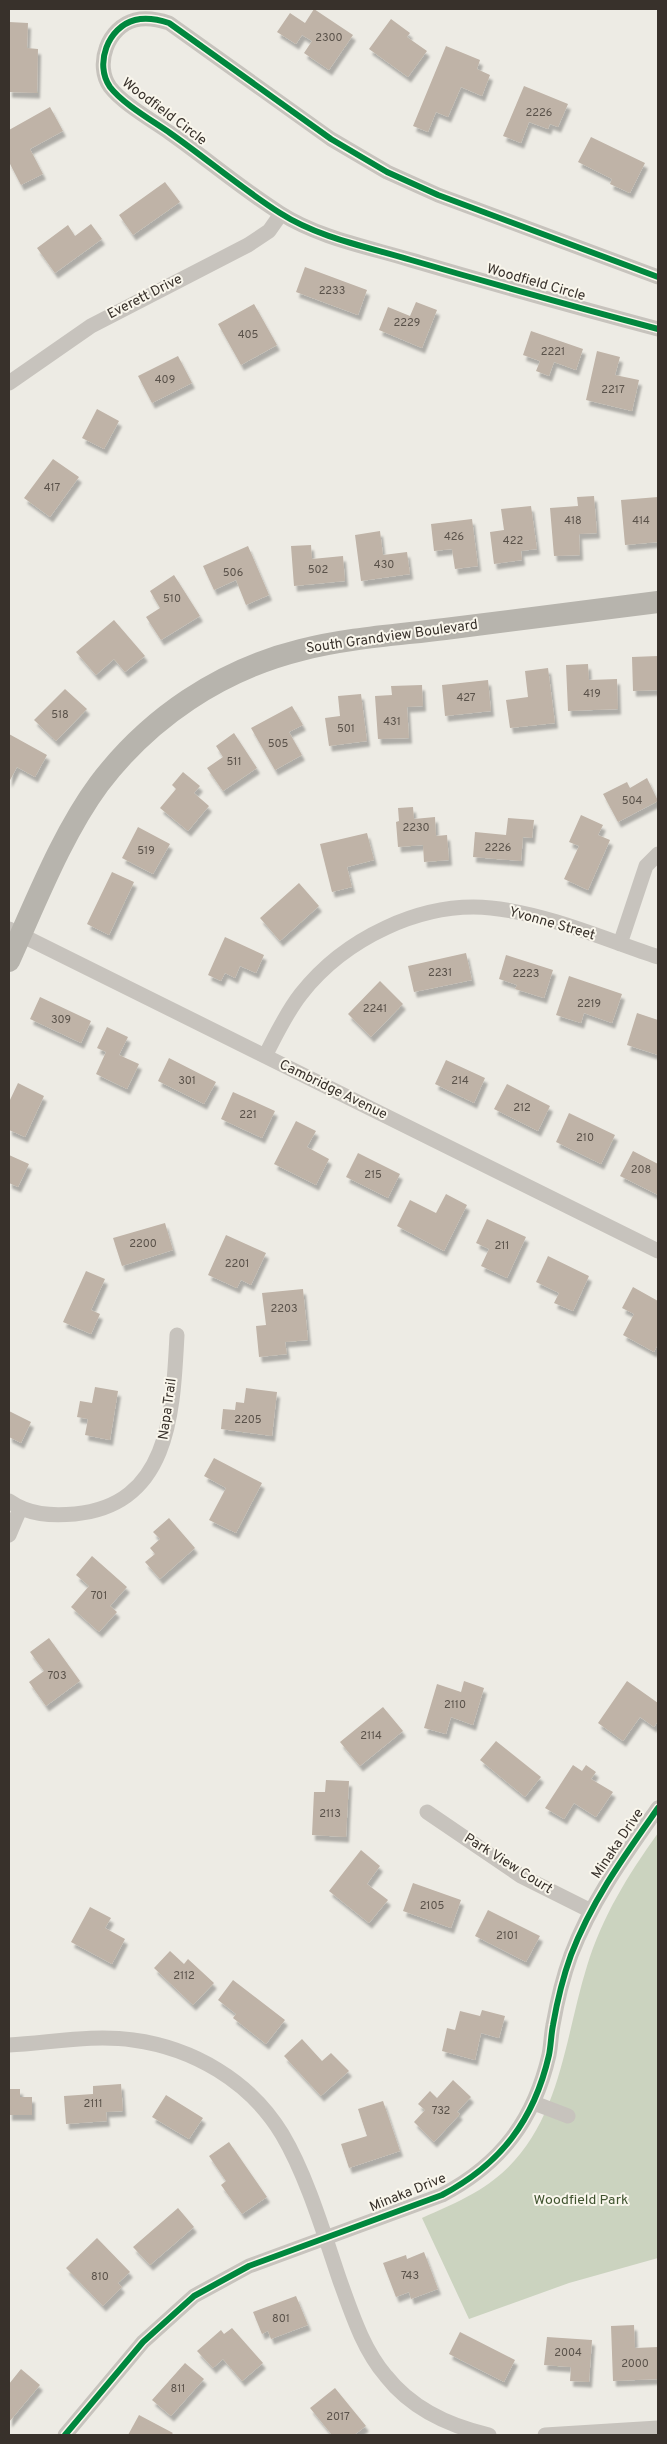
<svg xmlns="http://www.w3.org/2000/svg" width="667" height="2444" font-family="Overpass,sans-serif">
<defs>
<filter id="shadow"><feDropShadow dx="3" dy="5.5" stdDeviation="1" flood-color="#0004"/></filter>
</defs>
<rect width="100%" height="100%" fill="#edebe4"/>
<path fill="#cbd3bf" d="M 658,1833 L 658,2258 L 569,2283 L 469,2319 L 422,2218 C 439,2210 457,2203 474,2193 C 560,2144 561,2050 587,1966 C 602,1917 628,1875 658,1833 Z"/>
<path fill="#bfb3a7" filter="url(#shadow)" d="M 314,9 L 353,35 L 329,70 L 304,53 L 312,41 L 302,35 L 296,44 L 277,32 L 290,13 L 305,23 Z
M 391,19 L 410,33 L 407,37 L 427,51 L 408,77 L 369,49 Z
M 9,22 L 28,23 L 27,48 L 38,49 L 37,93 L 9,92 Z
M 446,46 L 480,60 L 477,69 L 490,75 L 482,96 L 461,87 L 448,117 L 436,112 L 428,132 L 413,126 Z
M 524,86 L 568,104 L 558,127 L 550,124 L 548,129 L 529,122 L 521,143 L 503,136 Z
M 50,107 L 63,131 L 30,149 L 43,174 L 21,185 L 9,162 L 9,130 Z
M 591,137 L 645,163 L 630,193 L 610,184 L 612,179 L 578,162 Z
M 165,182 L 180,202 L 133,235 L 119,215 Z
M 91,224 L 102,239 L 55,273 L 37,248 L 68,225 L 75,236 Z
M 305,267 L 367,290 L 358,315 L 296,292 Z
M 416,302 L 437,310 L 422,348 L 379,330 L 388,307 L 410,316 Z
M 254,304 L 277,345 L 241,365 L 218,324 Z
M 531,331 L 583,349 L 576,370 L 554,362 L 549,376 L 536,371 L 540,361 L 523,355 Z
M 597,351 L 620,357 L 615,375 L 639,380 L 632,411 L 586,400 Z
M 178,356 L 192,383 L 152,403 L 138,376 Z
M 97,409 L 119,421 L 104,449 L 82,438 Z
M 53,459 L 79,477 L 50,517 L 24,498 Z
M 594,496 L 597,533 L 579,534 L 580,555 L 554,556 L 550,508 L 578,506 L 577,497 Z
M 658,497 L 658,542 L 625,545 L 621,500 Z
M 531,506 L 537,549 L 521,551 L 522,560 L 494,564 L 490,532 L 504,530 L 501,509 Z
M 472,519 L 478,566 L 455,569 L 452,549 L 434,551 L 431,524 Z
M 380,531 L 383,555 L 407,552 L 410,574 L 361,581 L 355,535 Z
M 311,545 L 312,559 L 343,556 L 345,581 L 294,586 L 291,546 Z
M 248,546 L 269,595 L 246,605 L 236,580 L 214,590 L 203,566 Z
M 174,575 L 200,616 L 161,640 L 146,617 L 160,608 L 150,591 Z
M 114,620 L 145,656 L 125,672 L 114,659 L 96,675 L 76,652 Z
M 658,656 L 658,690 L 633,691 L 632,657 Z
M 588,664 L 589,680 L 617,679 L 618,709 L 568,711 L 566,665 Z
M 548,668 L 555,723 L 510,728 L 506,700 L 528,697 L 525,671 Z
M 488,680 L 491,711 L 445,716 L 442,685 Z
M 422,685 L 423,706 L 407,707 L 409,738 L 378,739 L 375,696 L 392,695 L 391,686 Z
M 65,689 L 87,709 L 56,741 L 34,720 Z
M 361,694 L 367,741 L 329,746 L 325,718 L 340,716 L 338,696 Z
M 292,706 L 303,725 L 289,732 L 302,755 L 275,770 L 251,728 Z
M 234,733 L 257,768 L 223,791 L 207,768 L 223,757 L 216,746 Z
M 9,734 L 47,755 L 35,777 L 17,767 L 9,782 Z
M 183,772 L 200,786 L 194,793 L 209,806 L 188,831 L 160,808 L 176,789 L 172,785 Z
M 647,778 L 658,801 L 618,822 L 603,794 L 627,782 L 630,788 Z
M 413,807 L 414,819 L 435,817 L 436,836 L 447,835 L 449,860 L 424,862 L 423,845 L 398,847 L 396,822 L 399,821 L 398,808 Z
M 581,815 L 603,825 L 598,835 L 610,840 L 588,890 L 564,879 L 579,846 L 569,842 Z
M 508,818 L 534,820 L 532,838 L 523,837 L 521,861 L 473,857 L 475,832 L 506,835 Z
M 138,827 L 170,844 L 153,874 L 122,858 Z
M 367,833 L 374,860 L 347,867 L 352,887 L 332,892 L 320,844 Z
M 112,872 L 134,882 L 109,935 L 87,924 Z
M 299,883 L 319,906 L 280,941 L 260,918 Z
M 225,937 L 264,955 L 256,973 L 240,966 L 235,978 L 225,973 L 221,981 L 208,975 Z
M 466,953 L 472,980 L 414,992 L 408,966 Z
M 506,955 L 553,970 L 544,998 L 515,989 L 517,985 L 499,979 Z
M 569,976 L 622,994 L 612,1023 L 584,1013 L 581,1023 L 556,1015 Z
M 380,981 L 403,1004 L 371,1037 L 348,1014 Z
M 40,997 L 91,1021 L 81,1043 L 30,1019 Z
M 637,1013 L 658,1020 L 658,1055 L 627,1045 Z
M 107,1027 L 128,1037 L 119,1055 L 139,1064 L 127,1089 L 96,1074 L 106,1052 L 97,1048 Z
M 169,1058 L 216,1082 L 204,1104 L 158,1081 Z
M 446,1060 L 485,1078 L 474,1103 L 435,1084 Z
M 18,1083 L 44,1096 L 25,1137 L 9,1130 L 9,1102 Z
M 507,1084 L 550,1106 L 538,1131 L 494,1109 Z
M 233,1092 L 275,1111 L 262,1138 L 221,1119 Z
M 569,1113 L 615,1135 L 601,1164 L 556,1142 Z
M 296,1121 L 316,1131 L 307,1147 L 329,1159 L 316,1185 L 274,1164 Z
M 633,1151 L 658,1164 L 658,1195 L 620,1176 Z
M 358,1153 L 400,1174 L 388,1198 L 346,1177 Z
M 9,1155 L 29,1164 L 18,1187 L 9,1183 Z
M 446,1194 L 467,1205 L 444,1251 L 397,1226 L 410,1200 L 436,1213 Z
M 487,1219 L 526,1237 L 507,1278 L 481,1266 L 489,1249 L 476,1243 Z
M 165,1223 L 173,1250 L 122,1266 L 113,1238 Z
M 226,1235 L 266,1253 L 251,1285 L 241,1280 L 237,1288 L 208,1275 Z
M 548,1256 L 589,1276 L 573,1311 L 554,1303 L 559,1293 L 536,1282 Z
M 86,1271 L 105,1279 L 91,1310 L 100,1314 L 91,1334 L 63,1322 Z
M 633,1287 L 658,1301 L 658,1344 L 654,1352 L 623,1335 L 634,1314 L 622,1308 Z
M 303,1289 L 308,1340 L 285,1342 L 287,1354 L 259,1357 L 256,1326 L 266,1325 L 262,1293 Z
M 95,1387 L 118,1391 L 110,1440 L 85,1435 L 88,1419 L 77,1417 L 80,1401 L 92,1403 Z
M 246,1388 L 277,1392 L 272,1436 L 221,1429 L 223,1409 L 235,1410 L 236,1402 L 244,1403 Z
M 9,1411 L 31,1422 L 21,1443 L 9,1437 Z
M 214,1458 L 262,1483 L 236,1533 L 209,1520 L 226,1488 L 204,1476 Z
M 169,1518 L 195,1548 L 160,1579 L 145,1562 L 155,1554 L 150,1548 L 160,1539 L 153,1532 Z
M 92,1556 L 127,1587 L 110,1606 L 117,1612 L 99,1632 L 71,1607 L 89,1586 L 76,1575 Z
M 49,1638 L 80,1681 L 46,1706 L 29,1682 L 44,1671 L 30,1652 Z
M 464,1681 L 484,1688 L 473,1725 L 451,1717 L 446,1734 L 424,1728 L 437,1684 L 461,1692 Z
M 627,1681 L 658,1703 L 658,1721 L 654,1727 L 640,1717 L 623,1741 L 598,1723 Z
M 383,1707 L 403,1731 L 360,1766 L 340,1742 Z
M 496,1741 L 541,1777 L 525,1797 L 480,1760 Z
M 573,1765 L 582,1771 L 586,1765 L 596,1772 L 591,1779 L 613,1792 L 596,1817 L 574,1803 L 564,1819 L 545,1808 Z
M 326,1780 L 349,1781 L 346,1837 L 312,1835 L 314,1792 L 325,1792 Z
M 361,1850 L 380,1866 L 367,1884 L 388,1900 L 369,1923 L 329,1891 Z
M 413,1883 L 461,1900 L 451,1928 L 403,1911 Z
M 90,1907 L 111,1918 L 105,1928 L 125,1939 L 112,1964 L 71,1942 Z
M 488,1910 L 540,1936 L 526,1962 L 475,1936 Z
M 170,1951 L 184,1964 L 188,1959 L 214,1983 L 193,2005 L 154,1968 Z
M 233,1980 L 285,2020 L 266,2044 L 233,2018 L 236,2014 L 218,2000 Z
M 482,2010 L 505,2016 L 499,2038 L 481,2033 L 475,2060 L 442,2051 L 447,2028 L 455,2030 L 460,2011 L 480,2016 Z
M 302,2039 L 322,2061 L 331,2053 L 349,2071 L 321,2096 L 284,2056 Z
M 453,2080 L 471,2097 L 457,2112 L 460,2114 L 434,2142 L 414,2122 L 425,2110 L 418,2104 L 430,2091 L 437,2098 Z
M 121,2084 L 123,2111 L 106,2112 L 107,2121 L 66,2124 L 64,2096 L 93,2094 L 93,2086 Z
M 9,2089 L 20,2089 L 20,2097 L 32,2097 L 32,2115 L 9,2115 Z
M 166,2095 L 203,2118 L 189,2139 L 152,2117 Z
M 383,2101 L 400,2151 L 349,2168 L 341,2144 L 367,2136 L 358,2109 Z
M 229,2142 L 267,2197 L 242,2214 L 221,2185 L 226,2181 L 209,2156 Z
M 178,2208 L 194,2227 L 150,2265 L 133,2247 Z
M 97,2238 L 130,2272 L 118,2283 L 122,2287 L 103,2306 L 66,2268 Z
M 424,2252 L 438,2289 L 411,2299 L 409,2292 L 396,2297 L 383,2263 L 406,2255 L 407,2259 Z
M 296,2296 L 308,2325 L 271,2339 L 268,2331 L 262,2334 L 253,2312 Z
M 634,2325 L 635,2348 L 658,2347 L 658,2379 L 613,2381 L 611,2326 Z
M 232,2328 L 263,2363 L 242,2381 L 223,2359 L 213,2368 L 197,2351 L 221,2330 L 224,2334 Z
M 460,2332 L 515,2360 L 504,2382 L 449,2354 Z
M 547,2337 L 592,2340 L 589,2382 L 570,2381 L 571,2367 L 544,2365 Z
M 185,2363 L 204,2379 L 171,2416 L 152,2400 Z
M 21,2369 L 40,2385 L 9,2422 L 9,2384 Z
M 335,2388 L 366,2426 L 354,2435 L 332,2435 L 310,2408 Z
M 139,2415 L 173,2433 L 171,2435 L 128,2435 Z"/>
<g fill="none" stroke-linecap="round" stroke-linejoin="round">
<path stroke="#c7c3bd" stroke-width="15" d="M 658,277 L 438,195 L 387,172 L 331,139 L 169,23 C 157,19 147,17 135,20 C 108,27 94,64 110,87 C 123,104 153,121 170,133 C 207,159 242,189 280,213 C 319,238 368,247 411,260 C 493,284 575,307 658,329
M 9,383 L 91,326 L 248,245 L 269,231 L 281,214
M 9,929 L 658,1251
M 620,944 L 646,866 L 658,854
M 265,1056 C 276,1035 286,1013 301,994 C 344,939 421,901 491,908 C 548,914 604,939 658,957
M 9,1501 C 29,1515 51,1516 75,1514 C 171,1505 173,1409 177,1335
M 9,1535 L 20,1509
M 427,1812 L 521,1876 L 591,1911
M 9,2045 C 49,2043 93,2034 133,2040 C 193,2048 250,2081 282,2134 C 307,2176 324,2234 340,2281 C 352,2314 363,2349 386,2376 C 412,2409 449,2426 489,2435
M 534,2103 L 568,2116
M 65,2435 L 143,2342 L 194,2296 L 249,2266 L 442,2195 C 501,2164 534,2120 549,2055 C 551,2045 551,2035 553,2025 C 557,2002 563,1977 571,1955 C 592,1900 625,1855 658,1808
M 545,2435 L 658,2428"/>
<path stroke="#b7b4ad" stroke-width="22" d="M 9,961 C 35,904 62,834 99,784 C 149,718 220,670 301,650 C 348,638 397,635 445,629 C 516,620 587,611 658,602"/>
<defs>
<path id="cycleway" d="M 658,277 L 438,195 L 387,172 L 331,139 L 169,23 C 157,19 147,17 135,20 C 108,27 94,64 110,87 C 123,104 153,121 170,133 C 207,159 242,189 280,213 C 319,238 368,247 411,260 C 493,284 575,307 658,329
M 65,2435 L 143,2342 L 194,2296 L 249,2266 L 442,2195 C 501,2164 534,2120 549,2055 C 551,2045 551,2035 553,2025 C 557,2002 563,1977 571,1955 C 592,1900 625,1855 658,1808"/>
</defs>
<use href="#cycleway" stroke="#f9f6ec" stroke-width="9"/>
<use href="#cycleway" stroke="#00873e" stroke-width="6"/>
</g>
<g text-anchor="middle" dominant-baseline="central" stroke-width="4" stroke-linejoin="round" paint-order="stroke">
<g font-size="11" fill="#5a524a">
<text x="329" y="38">2300</text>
<text x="539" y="113">2226</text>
<text x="332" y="291">2233</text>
<text x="407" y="323">2229</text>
<text x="248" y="335">405</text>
<text x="553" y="352">2221</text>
<text x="165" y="380">409</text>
<text x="613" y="390">2217</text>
<text x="52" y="488">417</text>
<text x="573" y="521">418</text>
<text x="641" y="521">414</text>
<text x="454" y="537">426</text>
<text x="513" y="541">422</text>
<text x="384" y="565">430</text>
<text x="318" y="570">502</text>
<text x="233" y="573">506</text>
<text x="172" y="599">510</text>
<text x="592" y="694">419</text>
<text x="466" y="698">427</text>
<text x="60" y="715">518</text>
<text x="392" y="722">431</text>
<text x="346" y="729">501</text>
<text x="278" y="744">505</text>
<text x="234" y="762">511</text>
<text x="632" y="801">504</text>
<text x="416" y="828">2230</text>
<text x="498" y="848">2226</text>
<text x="146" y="851">519</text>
<text x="440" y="973">2231</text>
<text x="526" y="974">2223</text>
<text x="589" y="1004">2219</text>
<text x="375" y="1009">2241</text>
<text x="61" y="1020">309</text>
<text x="187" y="1081">301</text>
<text x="460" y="1081">214</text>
<text x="522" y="1108">212</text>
<text x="248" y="1115">221</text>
<text x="585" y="1138">210</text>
<text x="641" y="1170">208</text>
<text x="373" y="1175">215</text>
<text x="143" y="1244">2200</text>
<text x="502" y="1246">211</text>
<text x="237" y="1264">2201</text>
<text x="284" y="1309">2203</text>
<text x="248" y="1420">2205</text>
<text x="99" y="1596">701</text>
<text x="57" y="1676">703</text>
<text x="455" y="1705">2110</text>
<text x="371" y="1736">2114</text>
<text x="330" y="1814">2113</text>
<text x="432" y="1906">2105</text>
<text x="507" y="1936">2101</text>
<text x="184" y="1976">2112</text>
<text x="93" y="2104">2111</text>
<text x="441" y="2111">732</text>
<text x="410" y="2276">743</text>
<text x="100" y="2277">810</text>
<text x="281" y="2319">801</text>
<text x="568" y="2353">2004</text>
<text x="635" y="2364">2000</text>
<text x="178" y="2389">811</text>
<text x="338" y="2417">2017</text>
</g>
<g font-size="14" fill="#38312b" stroke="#f9f6ec">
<text transform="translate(164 112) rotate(37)">Woodfield Circle</text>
<text transform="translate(536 283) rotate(16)">Woodfield Circle</text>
<text transform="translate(145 297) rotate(-27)">Everett Drive</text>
<text transform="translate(392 637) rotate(-8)">South Grandview Boulevard</text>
<text transform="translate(552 924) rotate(16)">Yvonne Street</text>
<text transform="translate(333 1090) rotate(26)">Cambridge Avenue</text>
<text transform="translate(168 1409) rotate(-82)">Napa Trail</text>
<text transform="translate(618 1844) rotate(-56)">Minaka Drive</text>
<text transform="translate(508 1864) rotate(32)">Park View Court</text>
<text transform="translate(408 2193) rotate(-22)">Minaka Drive</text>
</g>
<g font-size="14" fill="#405430" stroke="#f9f6ec">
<text x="581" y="2200">Woodfield Park</text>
</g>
</g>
<rect width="667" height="2444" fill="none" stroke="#38312b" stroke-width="20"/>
</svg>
